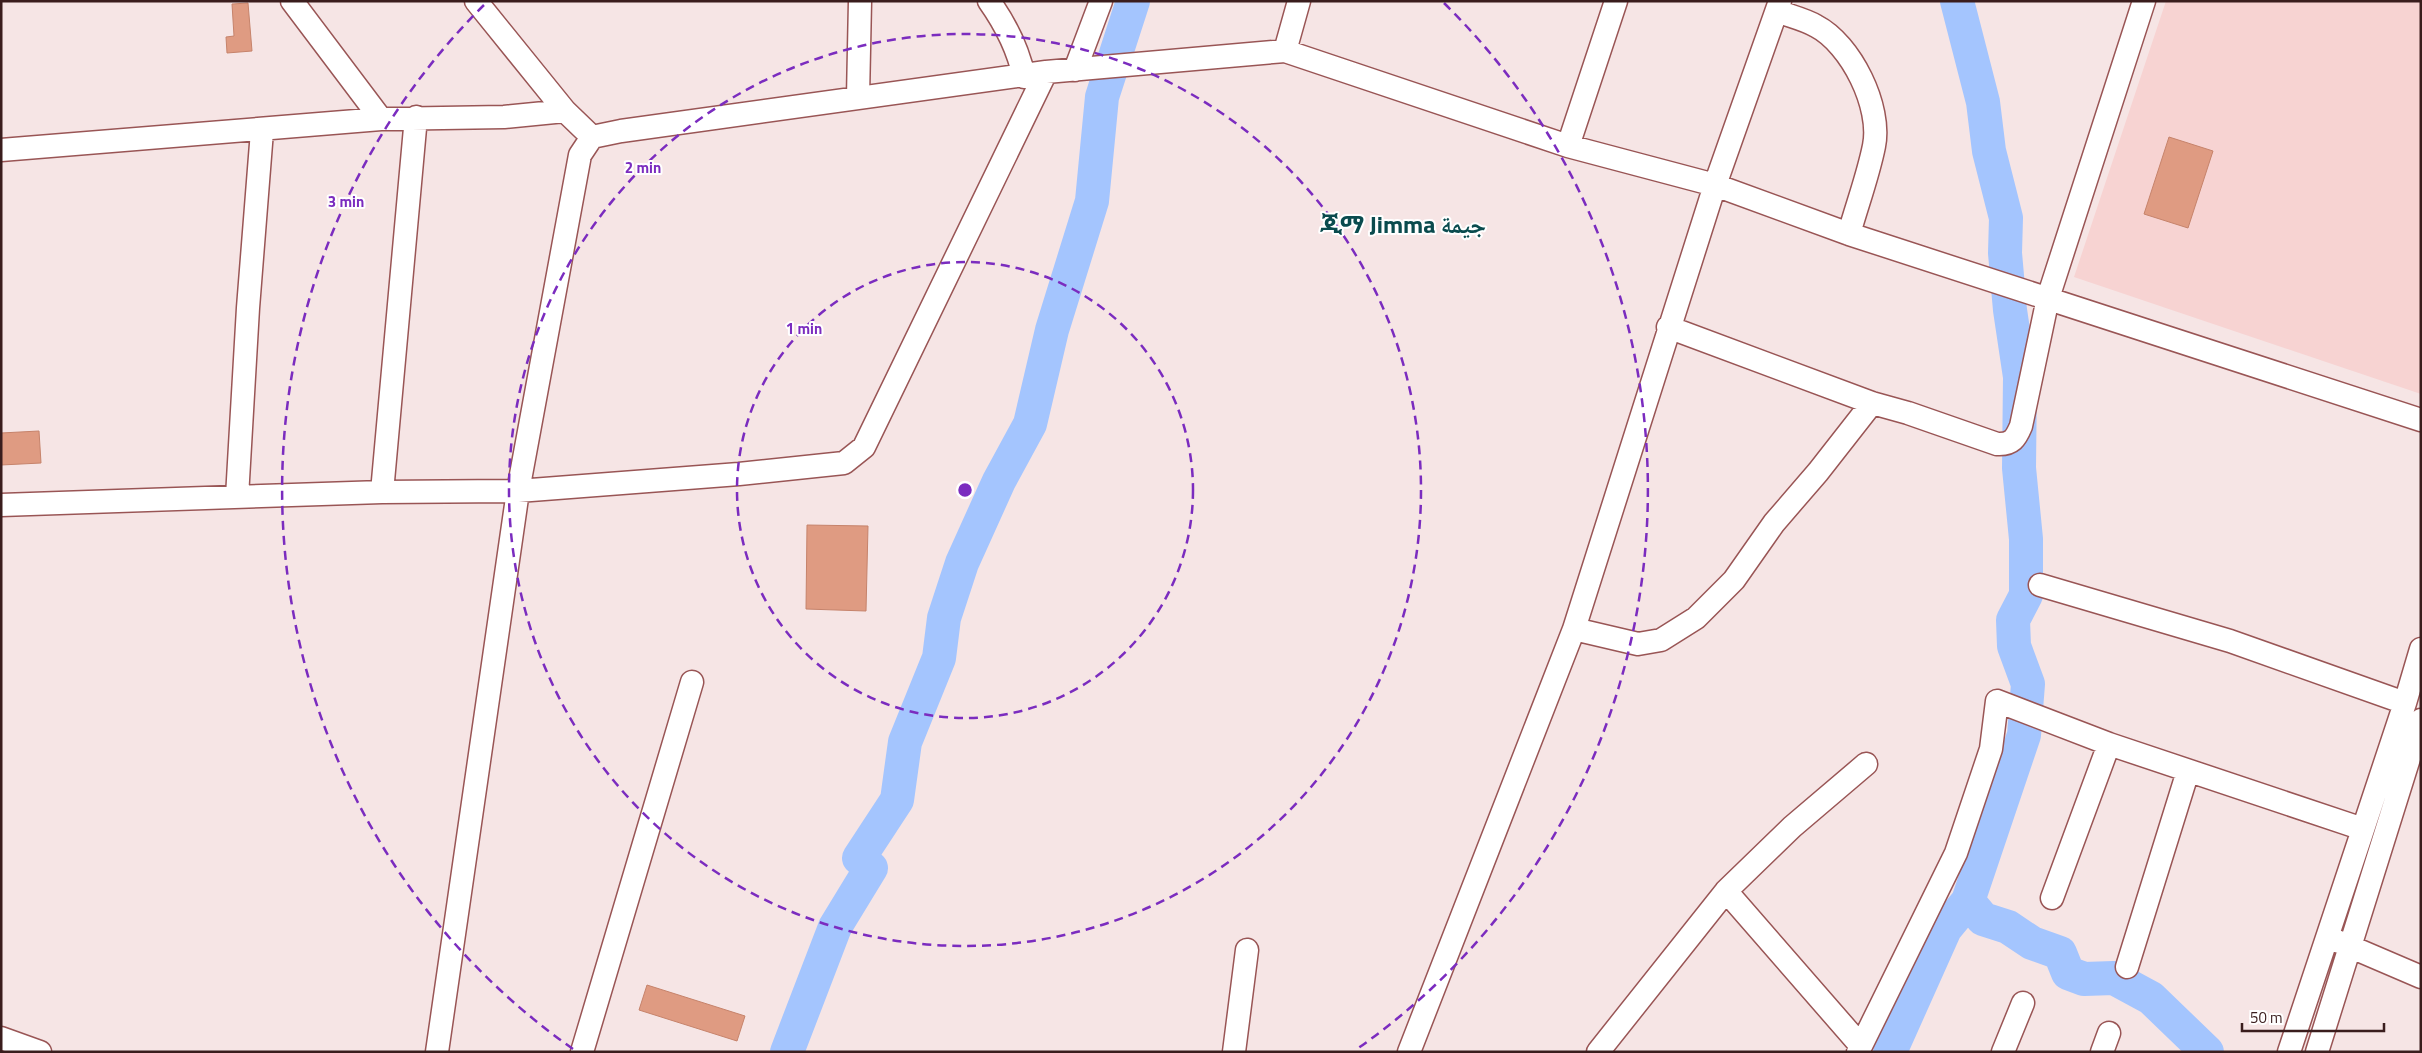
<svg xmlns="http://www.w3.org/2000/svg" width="2422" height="1053" font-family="'Titillium Web','Noto Naskh Arabic','Noto Sans Ethiopic',sans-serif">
<rect width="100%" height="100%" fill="#f6e5e5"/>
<path fill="#f7d3d2" d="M 2166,1 L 2421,1 L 2421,394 L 2074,277 Z"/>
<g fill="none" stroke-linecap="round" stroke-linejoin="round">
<path stroke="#a4c5fe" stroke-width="34" d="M 1957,1 L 1983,102 L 1989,151 L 2006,218 L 2005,253 L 2010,310 L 2020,377 L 2019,468 L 2026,539 L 2026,595 L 2013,620 L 2014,646 L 2028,684 L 2024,735 L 1968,901 L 1983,919 L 2008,927 L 2032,943 L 2060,953 L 2068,973 L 2084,979 L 2114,978 L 2151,998 L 2207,1052
M 787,1052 L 835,927 L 871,868 L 859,858 L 897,800 L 905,742 L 939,658 L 944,618 L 962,563 L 999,481 L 1030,424 L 1052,330 L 1092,201 L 1102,97 L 1133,1
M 1890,1052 L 1945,929 L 1968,901"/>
</g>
<path fill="#df9b82" stroke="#c6836b" d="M 248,3 L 252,51 L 227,53 L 226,37 L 234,36 L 232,4 Z
M 2169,137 L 2213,151 L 2188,228 L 2144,214 Z
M 39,431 L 41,463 L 1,465 L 1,433 Z
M 807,525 L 868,526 L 866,611 L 806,609 Z
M 647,985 L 745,1016 L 737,1041 L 639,1010 Z"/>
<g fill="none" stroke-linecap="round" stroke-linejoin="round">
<defs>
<path id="minor" d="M 292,1 L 381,119
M 476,1 L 565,111 L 592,137
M 989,1 C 1006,25 1018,48 1024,77
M 1777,11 C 1789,16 1804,19 1816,26 C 1851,44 1882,107 1874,146 C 1868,176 1857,205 1849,234
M 1285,51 L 1299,1
M 1075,70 L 1101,1
M 858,97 L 860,1
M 1568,146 L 1616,1
M 1,150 L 381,119 L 504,117 L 565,111
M 1668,327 L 1872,403 L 1908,413 L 1997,444 C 2012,445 2016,438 2021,426 L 2048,298 L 2144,1
M 382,492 L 416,117
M 237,497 L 248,308 L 262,131
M 1,505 L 382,492 L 518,491 L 739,474 L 844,463 L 864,447 L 1046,72
M 2040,585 L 2230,641 L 2405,703
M 1574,629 L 1638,644 L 1661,640 L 1696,618 L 1734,580 L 1774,523 L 1818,472 L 1872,403
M 1726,891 L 1861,1046
M 2052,898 L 2109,744
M 2337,941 L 2421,977
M 2127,967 L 2188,771
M 1,1038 L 40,1052
M 437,1052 L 518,491 L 580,155 L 592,137 L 621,131 L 1046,72 L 1285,51 L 1568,146 L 1715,185 L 1849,234 L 2421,420
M 582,1052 L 692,682
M 1234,1052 L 1247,950
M 1409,1052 L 1574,629 L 1715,185 L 1780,1
M 1598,1052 L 1726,891 L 1792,827 L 1866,764
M 1858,1052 L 1956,853 L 1991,749 L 1997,701 L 2109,744 L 2363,829
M 2003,1052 L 2023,1003
M 2102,1052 L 2109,1033
M 2289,1052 L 2405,703 L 2421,649
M 2317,1052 L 2421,720"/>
</defs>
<use href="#minor" stroke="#955" stroke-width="25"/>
<use href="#minor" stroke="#fff" stroke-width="22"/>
</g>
<g fill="none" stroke="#7b2cbf" stroke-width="2.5" stroke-dasharray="9 6">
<circle cx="965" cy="490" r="228"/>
<circle cx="965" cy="490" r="456"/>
<path d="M573 1049A683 683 0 0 1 486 3M1444 3A683 683 0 0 1 1357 1049"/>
</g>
<g text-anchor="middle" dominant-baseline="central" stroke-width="4" stroke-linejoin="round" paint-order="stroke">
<g font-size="24" font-weight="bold" fill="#0a4b4e" stroke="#fff">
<text x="1403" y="224">ጂማ Jimma جيمة</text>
</g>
</g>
<circle cx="965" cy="490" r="8" fill="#7b2cbf" stroke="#fff" stroke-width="2.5"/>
<g font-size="15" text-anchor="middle" font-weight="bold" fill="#7b2cbf" stroke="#fff" stroke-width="4" stroke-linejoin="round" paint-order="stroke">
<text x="643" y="173">2 min</text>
<text x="346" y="207">3 min</text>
<text x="804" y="334">1 min</text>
</g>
<rect width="2422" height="1053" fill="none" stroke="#3a1d1d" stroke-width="5"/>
<path d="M2242 1023v8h142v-8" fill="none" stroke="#3a1d1d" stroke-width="2.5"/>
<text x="2250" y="1023" font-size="15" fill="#3a1d1d" stroke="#ffffff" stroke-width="4" paint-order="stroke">50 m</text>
</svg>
